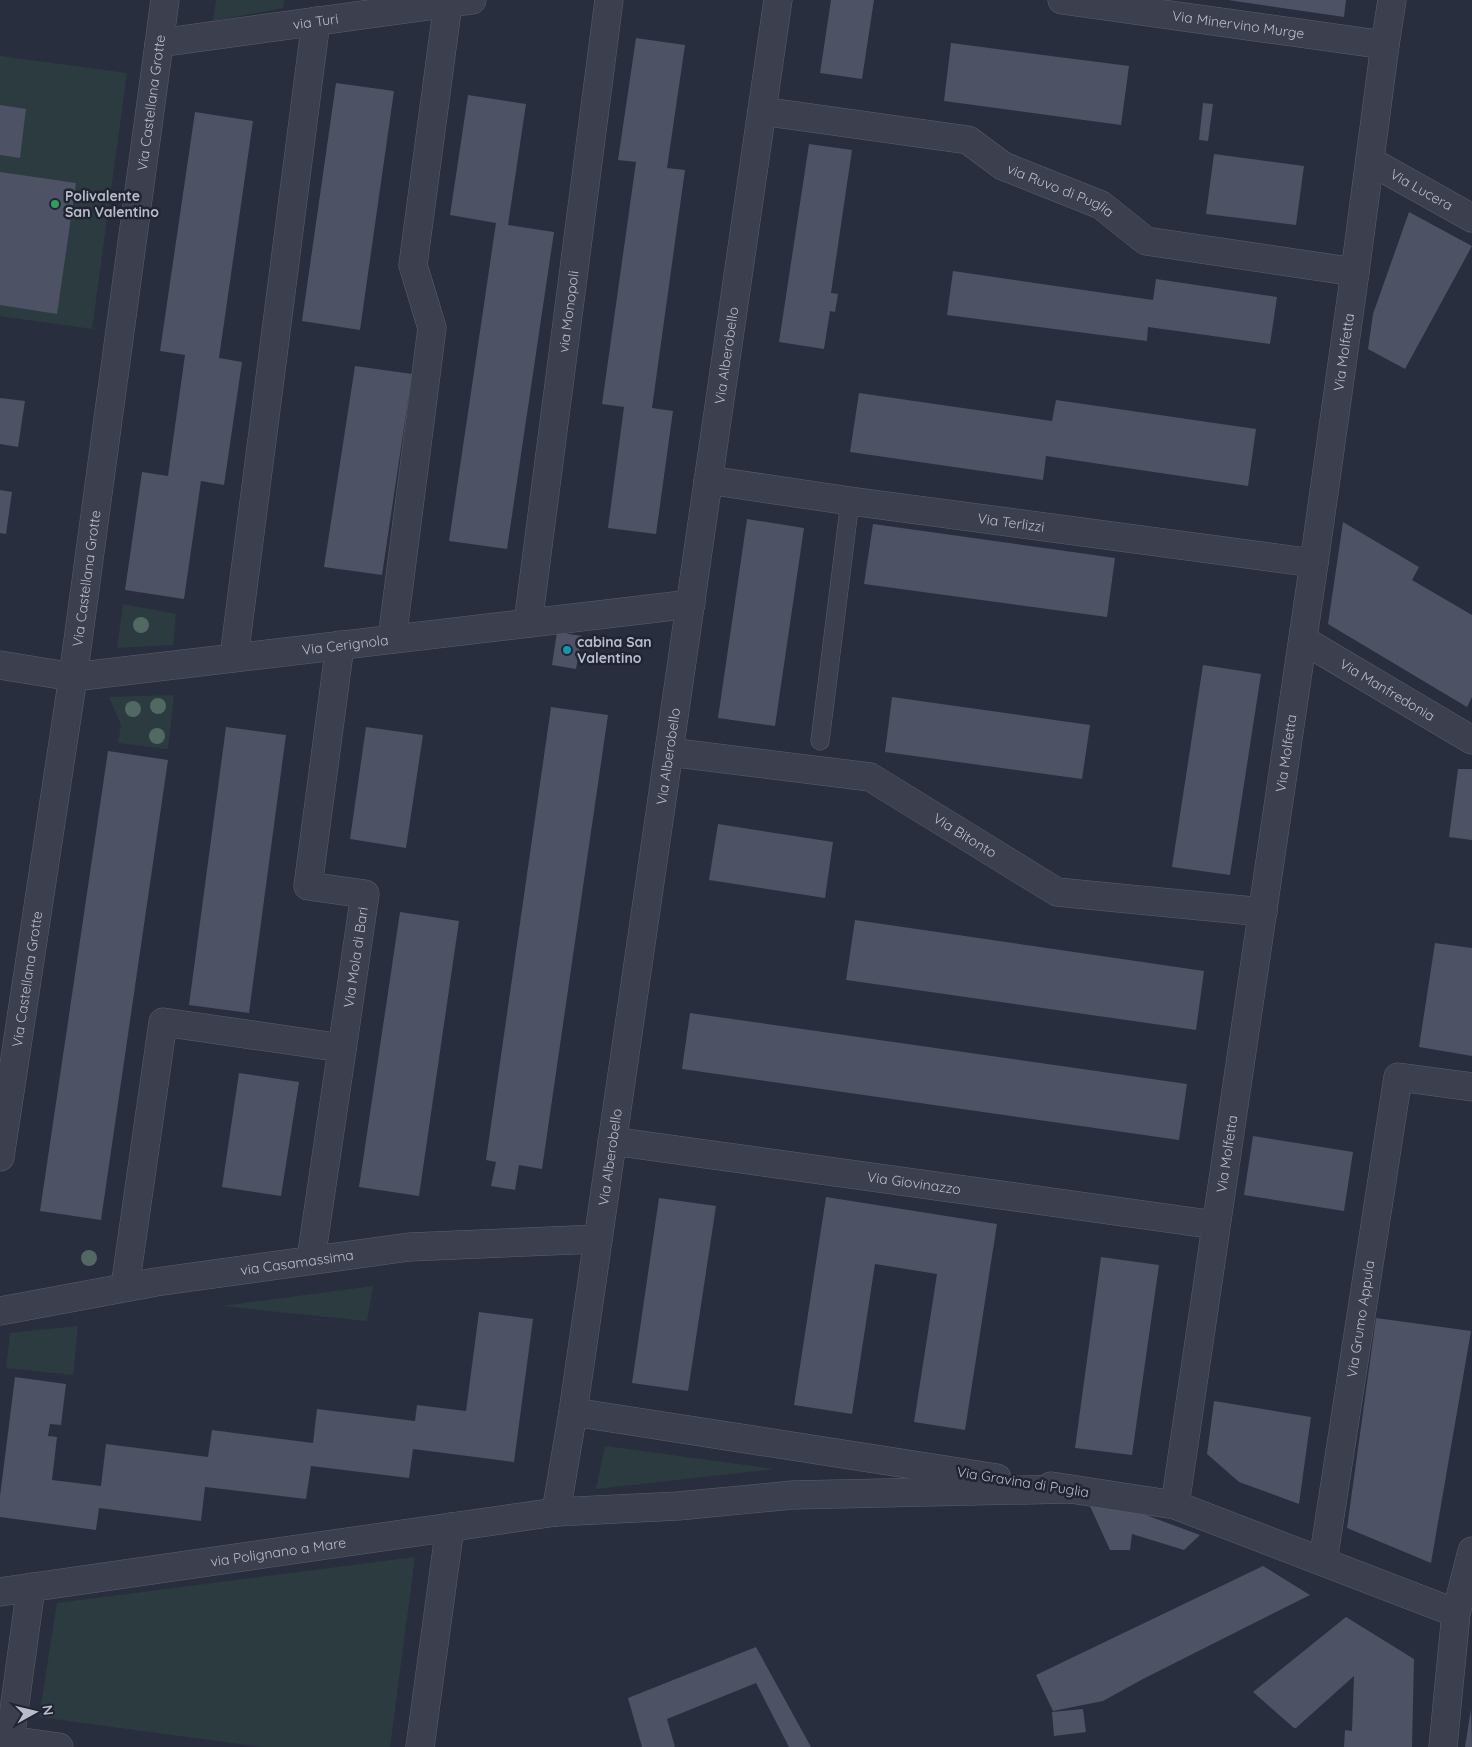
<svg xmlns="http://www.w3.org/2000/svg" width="1472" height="1747" font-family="Quicksand,sans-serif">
<rect width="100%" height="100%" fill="#292e3e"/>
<path fill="#2b3b40" d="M 216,0 L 284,0 L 283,8 L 213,21 Z
M 0,56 L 127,73 L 92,329 L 0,316 Z
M 123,604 L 176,614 L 173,645 L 117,648 Z
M 174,695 L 168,749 L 118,743 L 121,725 L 109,697 Z
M 373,1286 L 367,1321 L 221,1306 Z
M 78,1326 L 73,1375 L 6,1368 L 10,1333 Z
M 605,1446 L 775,1469 L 596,1489 Z
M 415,1557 L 390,1747 L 261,1747 L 39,1717 L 57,1603 Z"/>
<path fill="#4d5264" d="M 831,0 L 874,0 L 862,79 L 820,73 Z
M 1228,0 L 1346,0 L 1344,17 Z
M 636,38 L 685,45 L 667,168 L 685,170 L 652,408 L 673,411 L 656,534 L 608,528 L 624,407 L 602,404 L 636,162 L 618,160 Z
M 951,43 L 1129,66 L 1121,125 L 944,101 Z
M 336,83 L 394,91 L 360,330 L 302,321 Z
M 468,95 L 526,104 L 508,225 L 554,232 L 507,549 L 449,541 L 496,223 L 450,215 Z
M 1203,103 L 1213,104 L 1208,141 L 1199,140 Z
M 0,105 L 26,109 L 20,158 L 0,155 Z
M 195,112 L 253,121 L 219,358 L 242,362 L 224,485 L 201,481 L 184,599 L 125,590 L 142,472 L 168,476 L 185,355 L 160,351 Z
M 809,144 L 852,150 L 831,293 L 838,294 L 835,312 L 830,311 L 824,349 L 779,342 Z
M 1214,154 L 1304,166 L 1296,225 L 1206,214 Z
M 0,172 L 76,183 L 57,314 L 0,305 Z
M 1409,212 L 1472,246 L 1405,369 L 1368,349 L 1373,314 Z
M 953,271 L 1153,300 L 1156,279 L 1277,297 L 1270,344 L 1148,327 L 1147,341 L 947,315 Z
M 355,366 L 412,374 L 382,575 L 324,567 Z
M 859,393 L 1052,421 L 1056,400 L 1256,429 L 1248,486 L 1046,456 L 1043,480 L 850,452 Z
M 0,398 L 25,401 L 18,447 L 0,444 Z
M 0,490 L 12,492 L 6,534 L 0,533 Z
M 747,519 L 804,528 L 775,726 L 718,718 Z
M 1343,522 L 1419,567 L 1412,580 L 1472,615 L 1472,697 L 1467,707 L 1328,624 Z
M 873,524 L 1115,558 L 1107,617 L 864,584 Z
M 557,632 L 582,636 L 576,669 L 552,665 Z
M 1203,665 L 1261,674 L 1230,875 L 1172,867 Z
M 892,697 L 1090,725 L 1082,779 L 885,752 Z
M 551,707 L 608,715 L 542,1169 L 519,1165 L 515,1190 L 491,1186 L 496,1162 L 486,1160 Z
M 226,727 L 286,735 L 249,1013 L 189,1005 Z
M 366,727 L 423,735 L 406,848 L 350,839 Z
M 108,751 L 168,760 L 101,1220 L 40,1211 Z
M 1458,769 L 1472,769 L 1472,840 L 1449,837 Z
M 718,824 L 833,842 L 825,898 L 709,880 Z
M 400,912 L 459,921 L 419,1196 L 359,1187 Z
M 855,920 L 1204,971 L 1196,1030 L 846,980 Z
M 1435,943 L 1472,948 L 1472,1056 L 1419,1047 Z
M 690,1013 L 1187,1084 L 1179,1140 L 682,1069 Z
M 239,1073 L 299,1082 L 281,1196 L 222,1187 Z
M 1253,1136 L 1353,1152 L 1344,1211 L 1244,1195 Z
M 826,1197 L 997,1224 L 965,1430 L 914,1422 L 937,1274 L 875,1264 L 852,1414 L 794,1405 Z
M 659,1198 L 716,1206 L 688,1391 L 632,1383 Z
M 1101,1257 L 1159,1265 L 1132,1455 L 1075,1448 Z
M 479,1312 L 533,1319 L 514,1462 L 413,1449 L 409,1478 L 311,1466 L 306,1499 L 205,1487 L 201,1521 L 99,1508 L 96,1530 L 0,1517 L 0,1496 L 15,1377 L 66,1384 L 61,1425 L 50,1424 L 48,1436 L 57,1437 L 52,1480 L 101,1486 L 106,1444 L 208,1457 L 212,1430 L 313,1443 L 317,1409 L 415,1421 L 417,1405 L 466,1411 Z
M 1376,1318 L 1471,1331 L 1431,1563 L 1347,1528 Z
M 1214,1401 L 1311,1417 L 1299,1504 L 1239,1482 L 1207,1454 Z
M 1089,1504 L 1146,1515 L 1200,1535 L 1184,1550 L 1132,1534 L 1130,1550 L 1110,1550 Z
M 1263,1566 L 1310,1595 L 1143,1679 L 1103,1701 L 1053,1711 L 1036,1675 Z
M 1346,1617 L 1414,1659 L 1412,1747 L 1344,1747 L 1345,1730 L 1352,1731 L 1354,1676 L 1296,1728 L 1294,1728 L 1253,1692 Z
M 756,1647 L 811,1747 L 789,1747 L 756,1683 L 667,1719 L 675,1747 L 642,1747 L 628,1698 Z
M 1083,1709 L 1086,1732 L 1054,1736 L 1052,1712 Z
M 1471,1709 L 1472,1747 L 1465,1747 Z"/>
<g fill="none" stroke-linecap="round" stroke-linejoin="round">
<defs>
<path id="lane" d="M 820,741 L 850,501"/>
<g id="street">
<path id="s1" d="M 1062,0 L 1385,45"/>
<path id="s2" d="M 159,43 L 472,0"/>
<path id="s3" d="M 762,111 L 968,140 L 1003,166 L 1101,205 L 1146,241 L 1355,272"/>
<path id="s4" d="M 1370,161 L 1472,218"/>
<path id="s5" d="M 708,480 L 850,501 L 1314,563"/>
<path id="s6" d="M 528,623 L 609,0"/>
<path d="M 392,639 L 432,328 L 413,265 L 448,3"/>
<path id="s7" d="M 1303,640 L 1472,740"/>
<path d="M 234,657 L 316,21"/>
<path id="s8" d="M 0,665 L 73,677 L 691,604"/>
<path id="s9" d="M 669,752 L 870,777 L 1057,892 L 1263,912"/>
<path id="s10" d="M 612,1141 L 1216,1225"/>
<path id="s11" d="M 0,1157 L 73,677 L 165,0"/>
<path id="s12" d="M 311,1259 L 365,894 L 308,886 L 340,645"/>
<path d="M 125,1287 L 163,1022 L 342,1048"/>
<path id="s13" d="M 0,1311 L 156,1282 L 409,1247 L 598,1239"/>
<path d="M 573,1412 L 997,1478"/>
<path d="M 1051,1486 L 1175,1505 L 1456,1613"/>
<path id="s14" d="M 1175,1505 L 1314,563 L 1355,272 L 1385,45 L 1392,0"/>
<path id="s15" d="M 556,1512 L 573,1412 L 778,0"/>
<path id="s16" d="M 1323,1561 L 1398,1077 L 1472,1087"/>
<path id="s17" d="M 0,1592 L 556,1512 L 678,1506 L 793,1495 L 1069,1489"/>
<path d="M 0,1739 L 59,1747"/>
<path d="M 9,1747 L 31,1587"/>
<path d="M 420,1747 L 450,1527"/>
<path d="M 1443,1747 L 1456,1613 L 1472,1551"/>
</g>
</defs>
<use href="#lane" stroke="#5a5e6c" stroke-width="19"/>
<use href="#street" stroke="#5a5e6c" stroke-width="29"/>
<use href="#lane" stroke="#3c404e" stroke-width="18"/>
<use href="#street" stroke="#3c404e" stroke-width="28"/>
</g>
<g fill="#526863">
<circle cx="141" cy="625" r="8"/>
<circle cx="158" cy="706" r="8"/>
<circle cx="133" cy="709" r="8"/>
<circle cx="157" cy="736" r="8"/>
<circle cx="89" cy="1258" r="8"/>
</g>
<circle fill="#2e9e5b" stroke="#212533" stroke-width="2" cx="55" cy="204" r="5"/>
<circle fill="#0f9aa8" stroke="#212533" stroke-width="2" cx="567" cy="650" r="5"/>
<g text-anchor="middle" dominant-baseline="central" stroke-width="5" stroke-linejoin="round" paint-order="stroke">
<g font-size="14" fill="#b9bcc9" stroke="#212533">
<text stroke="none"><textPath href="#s2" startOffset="158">via Turi</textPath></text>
<text stroke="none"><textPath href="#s1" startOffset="178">Via Minervino Murge</textPath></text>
<text stroke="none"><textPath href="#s11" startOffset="1065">Via Castellana Grotte</textPath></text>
<text stroke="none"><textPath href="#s4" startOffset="59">Via Lucera</textPath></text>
<text stroke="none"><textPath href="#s3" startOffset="314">via Ruvo di Puglia</textPath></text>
<text stroke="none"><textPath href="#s6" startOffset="314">via Monopoli</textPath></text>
<text stroke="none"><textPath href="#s14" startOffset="1165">Via Molfetta</textPath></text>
<text stroke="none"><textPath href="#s15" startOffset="1169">Via Alberobello</textPath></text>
<text stroke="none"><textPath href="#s5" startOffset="306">Via Terlizzi</textPath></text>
<text stroke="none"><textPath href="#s11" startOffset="585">Via Castellana Grotte</textPath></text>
<text stroke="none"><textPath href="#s8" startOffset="348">Via Cerignola</textPath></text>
<text stroke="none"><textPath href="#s7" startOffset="98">Via Manfredonia</textPath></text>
<text stroke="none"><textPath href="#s14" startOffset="760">Via Molfetta</textPath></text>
<text stroke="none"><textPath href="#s15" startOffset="764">Via Alberobello</textPath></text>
<text stroke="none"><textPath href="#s9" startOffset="314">Via Bitonto</textPath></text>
<text stroke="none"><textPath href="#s12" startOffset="305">Via Mola di Bari</textPath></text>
<text stroke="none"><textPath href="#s11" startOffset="180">Via Castellana Grotte</textPath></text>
<text stroke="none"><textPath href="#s14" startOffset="355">Via Molfetta</textPath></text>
<text stroke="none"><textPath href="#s15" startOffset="359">Via Alberobello</textPath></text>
<text stroke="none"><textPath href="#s10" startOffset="305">Via Giovinazzo</textPath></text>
<text stroke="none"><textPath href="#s13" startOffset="301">via Casamassima</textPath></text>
<text stroke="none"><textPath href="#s16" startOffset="245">Via Grumo Appula</textPath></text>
<text transform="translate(1023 1482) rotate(9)">Via Gravina di Puglia</text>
<text stroke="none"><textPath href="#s17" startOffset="281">via Polignano a Mare</textPath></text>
</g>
<g font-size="14" font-weight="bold" fill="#b9bcc9" stroke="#212533" text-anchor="start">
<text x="65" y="196">Polivalente<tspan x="65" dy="16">San Valentino</tspan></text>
<text x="577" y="642">cabina San<tspan x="577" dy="16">Valentino</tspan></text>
</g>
</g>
<g transform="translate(35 1712) rotate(82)" stroke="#212533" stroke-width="4" paint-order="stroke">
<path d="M0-4L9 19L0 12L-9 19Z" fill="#b9bcc9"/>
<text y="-8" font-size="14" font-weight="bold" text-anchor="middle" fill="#b9bcc9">N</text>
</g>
</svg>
